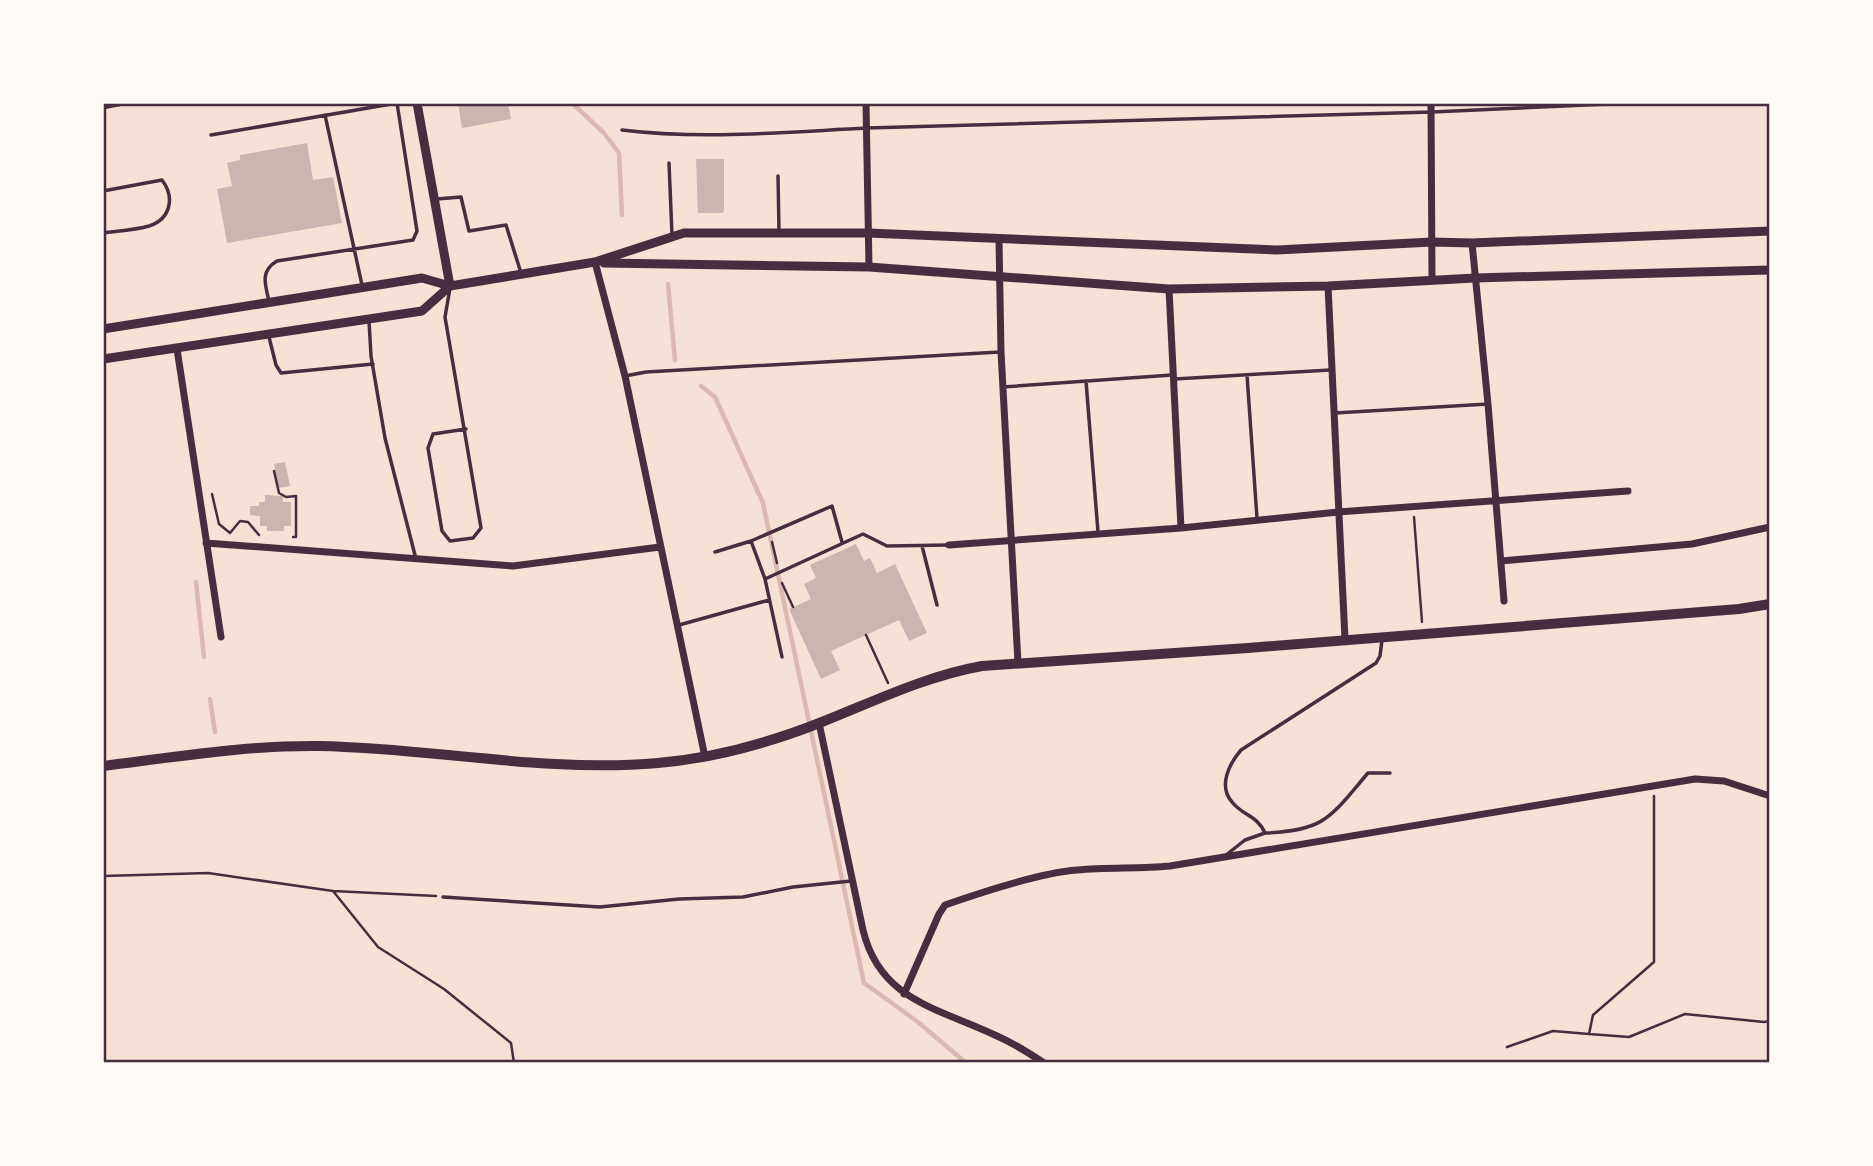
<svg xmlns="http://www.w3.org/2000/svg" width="1873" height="1166" font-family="Lora,serif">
<rect width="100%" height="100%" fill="#f7e1d7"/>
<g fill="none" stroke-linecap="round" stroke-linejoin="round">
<path stroke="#dcb8b0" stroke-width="4.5" d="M 572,103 L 604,133 L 619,153 L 622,215
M 668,284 L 675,360
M 701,386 L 715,397 L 763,503 L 864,983 L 918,1022 L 966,1063
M 196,582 L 204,657
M 210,699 L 215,732"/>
</g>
<path fill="#ccb4b1" d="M 458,103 L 508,103 L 511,119 L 462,128 Z
M 307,143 L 313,180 L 333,177 L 342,223 L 227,243 L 217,189 L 232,186 L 227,163 L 240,160 L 240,155 Z
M 696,159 L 724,159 L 724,211 L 722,213 L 698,213 Z
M 285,462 L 290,486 L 278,488 L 274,464 Z
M 265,495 L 283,496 L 283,502 L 291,502 L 291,526 L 284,526 L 284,531 L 267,531 L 267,526 L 260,526 L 260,516 L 250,515 L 250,506 L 259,506 L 259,502 L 265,502 Z
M 856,544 L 864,561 L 870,558 L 877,573 L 895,564 L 927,633 L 909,641 L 899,620 L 831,651 L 840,670 L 821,679 L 789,609 L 811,599 L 804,584 L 816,578 L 810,565 Z"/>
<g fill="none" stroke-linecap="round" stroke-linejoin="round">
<path stroke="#4a2c40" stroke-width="2.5" d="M 274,471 L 279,493 L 286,497 L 296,496 L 296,537 L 293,537
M 212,494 L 219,524 L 230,533 L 240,521 L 248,522 L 259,535
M 1414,517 L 1422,622
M 772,542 L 777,563
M 782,583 L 793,607
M 866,635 L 888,683
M 103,876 L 208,873 L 333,891 L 436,896
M 333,891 L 378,947 L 444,989 L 511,1043 L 514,1063
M 1589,1034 L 1629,1037 L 1685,1014 L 1764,1022 L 1770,1021
M 1507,1047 L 1553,1031 L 1589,1034 L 1593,1015 L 1654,962 L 1654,796"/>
<path stroke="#4a2c40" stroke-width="3.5" d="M 325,115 L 362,285
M 622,130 C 703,140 786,132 867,128 L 1432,112 L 1632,103
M 211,135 L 397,103 L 417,231 L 413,240 L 277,261 C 260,271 265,284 269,301
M 669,163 L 672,235
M 778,176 L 779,231
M 103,191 L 162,180 C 175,197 171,219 149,226 C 135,230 118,231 103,233
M 437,199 L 461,197 L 469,231 L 506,225 L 521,273
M 450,288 L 445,317 L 481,528 L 473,538 L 450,541 L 442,531 L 428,448 L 433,434 L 466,429
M 369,321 L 371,356 L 385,438 L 416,559
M 269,337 L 276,365 L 281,373 L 373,364
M 1247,375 L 1257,518
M 625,376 L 646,372 L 1000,352
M 1175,379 L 1330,370
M 1086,381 L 1098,532
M 1003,387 L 1172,375
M 1335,413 L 1488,404
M 751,541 L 765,579 L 782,657
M 922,546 L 937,605
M 715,552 L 751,541 L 832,506 L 842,542
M 765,579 L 863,534 L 887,546 L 949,545
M 679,625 L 769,600
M 1265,833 C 1326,831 1331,816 1368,773 L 1390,773
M 1226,855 L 1245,840 L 1265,833 C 1257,815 1243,816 1232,802 C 1218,786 1229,764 1241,750 L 1376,663 L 1380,656 L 1382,640
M 443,897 L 600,907 L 679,899 L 743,897 L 793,887 L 851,881"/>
<path stroke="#4a2c40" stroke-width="7" d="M 866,103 L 869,267
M 1431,103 L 1432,280
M 103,106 L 118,103
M 999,240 L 1001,352 L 1018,663
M 1472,243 L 1488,404 L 1504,601
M 595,262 L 625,376 L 705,757
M 1328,286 L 1345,639
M 1169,289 L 1181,528
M 177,349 L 221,637
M 206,543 L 513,566 L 660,547
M 949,545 L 1181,528 L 1338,512 L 1628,491
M 1501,561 L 1692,544 L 1770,527
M 819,723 L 863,930 C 880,1001 939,1008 997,1036 C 1013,1043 1029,1053 1044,1063
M 904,994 L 939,914 L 945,905 C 982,892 1039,873 1077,870 C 1108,867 1139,869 1170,866 L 1695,779 L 1724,781 L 1770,796"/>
<path stroke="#4a2c40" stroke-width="9" d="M 417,103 L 450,286
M 604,263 L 869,267 L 1169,289 L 1328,286 L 1475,278 L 1770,270
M 103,329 L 422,278 L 450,286 L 595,262 L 684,233 L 868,233 L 1277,250 L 1432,242 L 1472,243 L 1770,231
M 103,359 L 422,311 L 450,286"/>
<path stroke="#4a2c40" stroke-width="10" d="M 103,766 C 175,757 247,745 320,746 C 432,748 545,773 658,763 C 715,758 769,743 822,722 C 875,701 926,676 982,666 L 1248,648 L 1739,609 L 1770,604"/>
</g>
<rect width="1873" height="1166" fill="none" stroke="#fffaf5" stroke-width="210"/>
<rect x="105" y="105" width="1663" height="956" fill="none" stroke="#4a2c40" stroke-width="2.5"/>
</svg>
